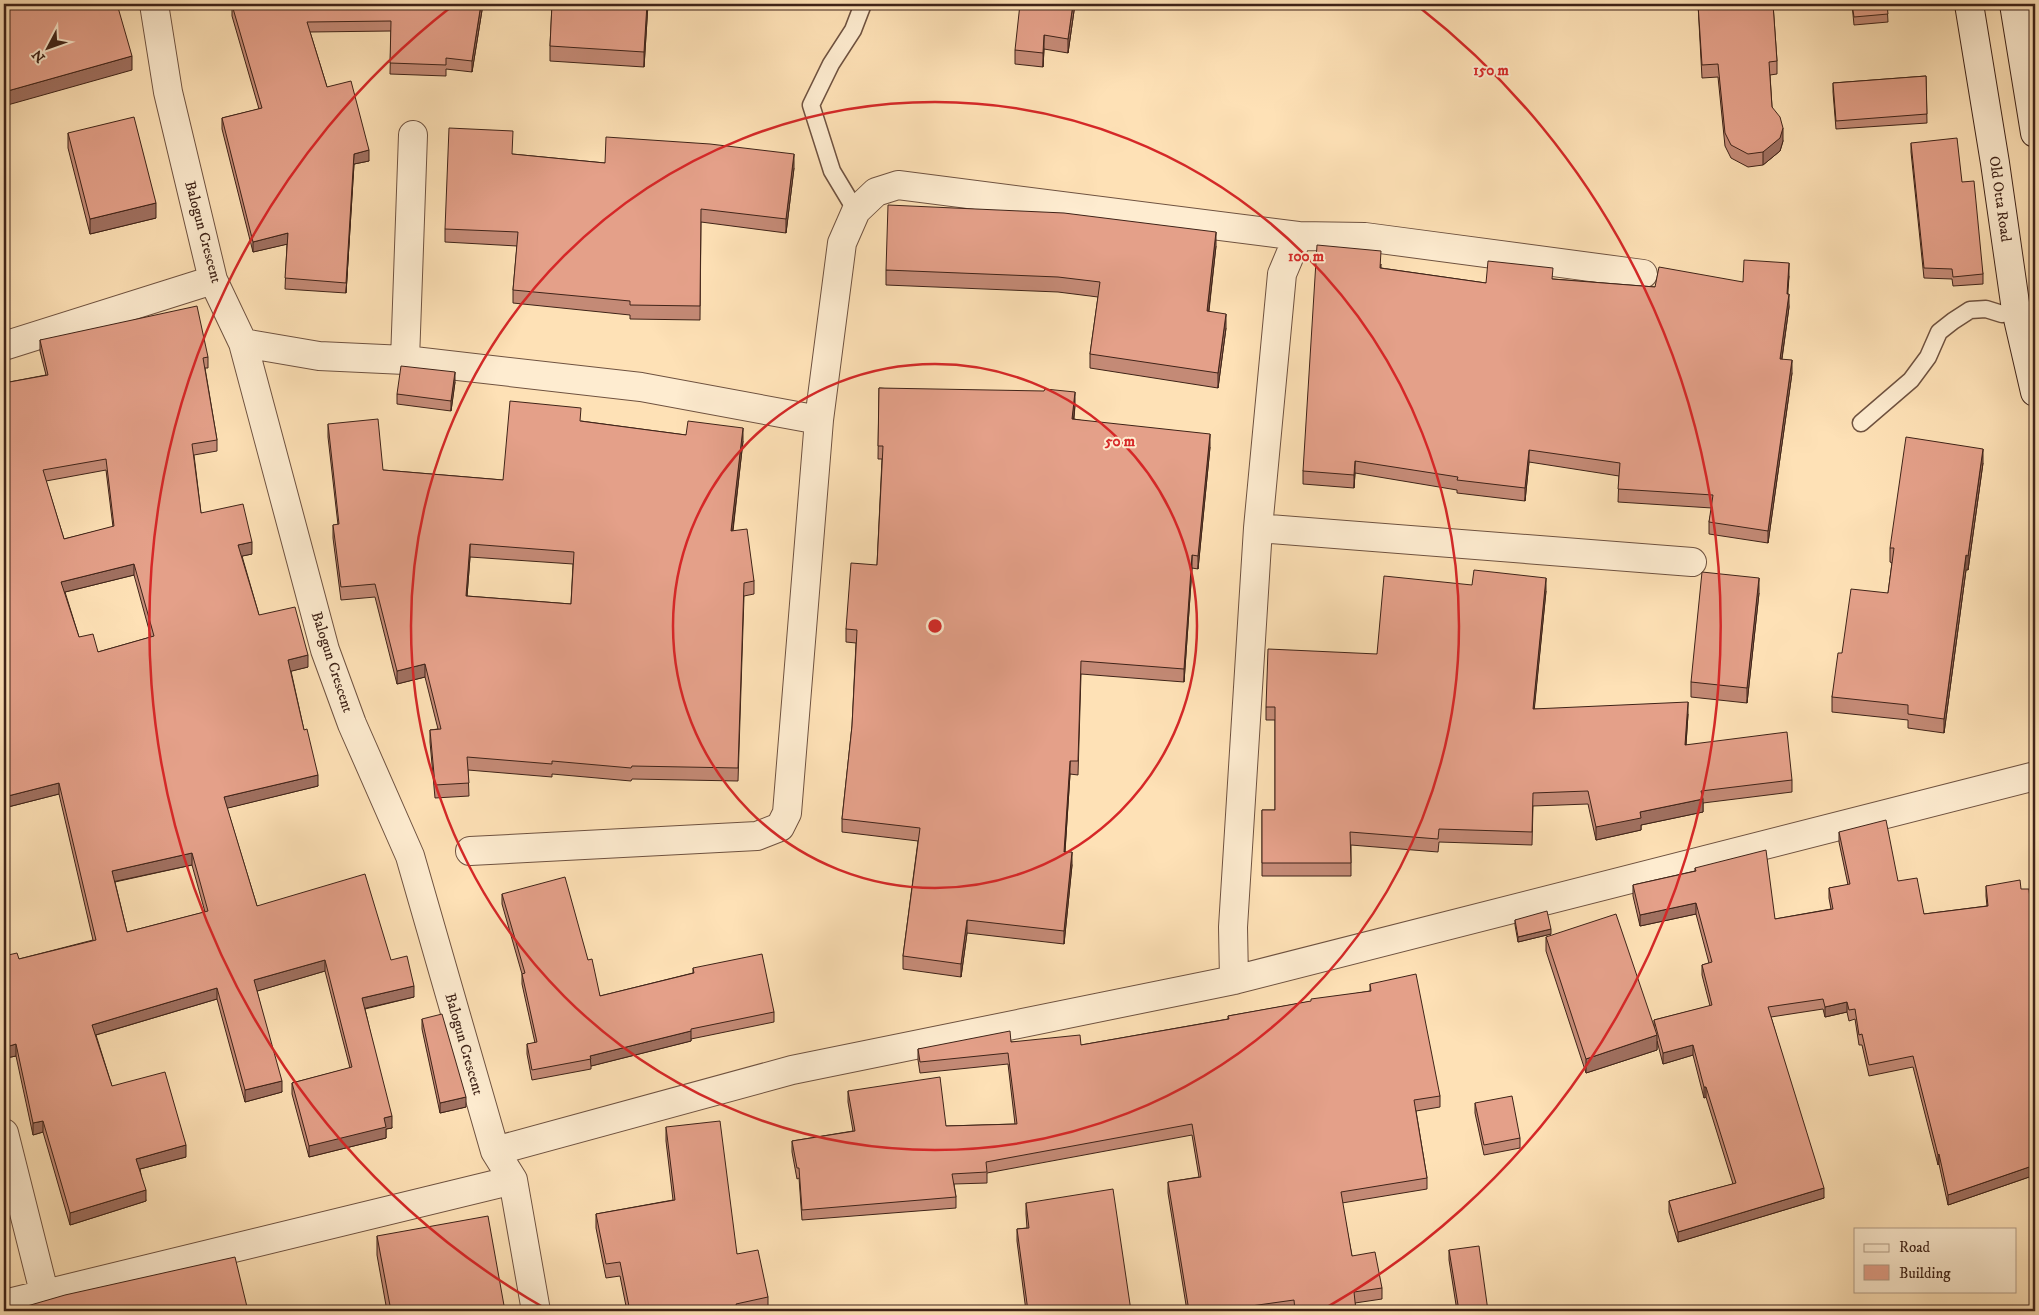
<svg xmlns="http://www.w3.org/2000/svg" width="2039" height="1315" font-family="'IM FELL DW Pica',serif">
<rect width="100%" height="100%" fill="#fee1b6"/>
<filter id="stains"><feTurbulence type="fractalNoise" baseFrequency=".004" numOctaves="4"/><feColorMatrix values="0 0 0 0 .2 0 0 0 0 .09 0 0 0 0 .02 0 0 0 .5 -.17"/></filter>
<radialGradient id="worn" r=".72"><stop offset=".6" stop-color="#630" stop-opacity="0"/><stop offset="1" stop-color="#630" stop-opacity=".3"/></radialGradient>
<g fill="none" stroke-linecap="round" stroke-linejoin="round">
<defs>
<path id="lane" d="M 856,211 L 832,171 L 811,105 L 831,64 L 853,30 L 863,4
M 1861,423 L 1911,380 L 1928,357 L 1939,332 L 1953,321 L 1970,310 L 1986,309 L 2002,314 L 2016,310"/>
<path id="street" d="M 154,4 L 168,92 L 213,280 L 243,343 L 325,650 L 352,724 L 410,856 L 495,1151 L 513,1180 L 536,1311
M 243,343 L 319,356 L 405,360 L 641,387 L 819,420
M 4,346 L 213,280
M 405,360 L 413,135
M 1258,528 L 1692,562
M 470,851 L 757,836 L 780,827 L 787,813 L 819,420 L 842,243 L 856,211 L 876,192 L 898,185 L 1298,236
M 1234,980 L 1233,927 L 1258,528 L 1282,274 L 1298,236 L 1365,237 L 1643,274
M 4,1133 L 44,1292
M 495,1151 L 792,1070 L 1234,980 L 2035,776
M 4,1304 L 513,1180"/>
<path id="secondary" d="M 1969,4 L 1995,163 L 2016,310 L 2035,392
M 2014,4 L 2035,133"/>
</defs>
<use href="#lane" stroke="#6f5240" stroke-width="19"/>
<use href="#street" stroke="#6f5240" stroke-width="30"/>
<use href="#secondary" stroke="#3f2318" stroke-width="30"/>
<use href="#lane" stroke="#feecd0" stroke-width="16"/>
<use href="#street" stroke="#feecd0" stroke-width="28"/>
<use href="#secondary" stroke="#feecd0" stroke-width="28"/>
</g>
<path fill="#c48a76" stroke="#3f2318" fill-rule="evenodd" d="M 237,4 L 483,4 L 472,72 L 446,69 L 446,76 L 390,74 L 391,31 L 310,32 L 327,87 L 369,161 L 354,164 L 346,293 L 285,289 L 287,244 L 253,252 L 222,129 L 222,118 L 259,109 L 232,16 L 232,5 Z
M 552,4 L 648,4 L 644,67 L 550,61 L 550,46 Z
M 1075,4 L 1068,53 L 1044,49 L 1043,67 L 1015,64 L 1015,50 Z
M 1698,4 L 1773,4 L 1777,61 L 1777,74 L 1770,75 L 1772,107 L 1783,141 L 1780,151 L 1763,165 L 1748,167 L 1731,158 L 1725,146 L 1718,77 L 1702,78 Z
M 1852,4 L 1887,4 L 1888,22 L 1854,25 Z
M 1926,76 L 1927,123 L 1836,129 L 1833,92 L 1833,83 Z
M 68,133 L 156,218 L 90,234 L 68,148 Z
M 1911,143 L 1962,182 L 1983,274 L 1983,284 L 1953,286 L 1952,279 L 1924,278 L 1911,152 Z
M 512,154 L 605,163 L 794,168 L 786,233 L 701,222 L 700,320 L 630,319 L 630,315 L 513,303 L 513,290 L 517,246 L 445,242 L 445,229 Z
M 1216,246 L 1209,311 L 1226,328 L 1218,388 L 1090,368 L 1090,354 L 1098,297 L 1058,292 L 886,285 L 886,270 Z
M 1381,264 L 1381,268 L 1486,283 L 1553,279 L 1655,287 L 1743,282 L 1789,276 L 1787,294 L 1789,307 L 1782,359 L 1792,373 L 1768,543 L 1709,534 L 1709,522 L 1712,508 L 1618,502 L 1619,476 L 1529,462 L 1525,501 L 1457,493 L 1457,490 L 1355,473 L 1354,488 L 1303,484 L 1303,471 Z
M 40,340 L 208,357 L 208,368 L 205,368 L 217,440 L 217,451 L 194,455 L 201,513 L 252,554 L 242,556 L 259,615 L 308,667 L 291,671 L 304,730 L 318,786 L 227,808 L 257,906 L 391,960 L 414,997 L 365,1009 L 392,1128 L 386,1129 L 386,1138 L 309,1157 L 292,1094 L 292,1083 L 350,1068 L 325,971 L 257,991 L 282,1092 L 245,1102 L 217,999 L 96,1035 L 112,1086 L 186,1157 L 140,1169 L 146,1201 L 70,1225 L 43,1132 L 33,1135 L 16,1056 L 6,1058 L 4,1048 L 4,956 L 19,959 L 93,940 L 59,794 L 4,808 L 4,383 L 46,375 L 40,351 ZM 106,470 L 113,527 L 64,539 L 46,481 ZM 134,575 L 151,637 L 98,652 L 79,637 L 65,592 ZM 192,865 L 205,912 L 127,932 L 115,882 Z
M 455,382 L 451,411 L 397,404 L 397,394 Z
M 879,388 L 1075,405 L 1074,419 L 1210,447 L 1198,569 L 1192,568 L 1184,682 L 1081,674 L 1078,775 L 1070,774 L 1065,852 L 1072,865 L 1064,944 L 967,933 L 961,977 L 903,969 L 903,956 L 918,841 L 842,832 L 842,819 L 852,726 L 856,643 L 846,642 L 846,629 L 877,565 L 882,459 L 878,459 Z
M 581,421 L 686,435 L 743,441 L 733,531 L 754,581 L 754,594 L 744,596 L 738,781 L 632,779 L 631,781 L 552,774 L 552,777 L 468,770 L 469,796 L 435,798 L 430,742 L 430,730 L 438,729 L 425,677 L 397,684 L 375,597 L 341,600 L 333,538 L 333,525 L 338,525 L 328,437 L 328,424 L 383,470 L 503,480 ZM 470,557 L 573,564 L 571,604 L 467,596 Z
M 1983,463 L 1968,570 L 1966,570 L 1944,733 L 1908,728 L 1908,720 L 1832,712 L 1832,697 L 1842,653 L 1888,593 L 1892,563 L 1890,562 L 1890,548 Z
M 1472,585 L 1546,591 L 1534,709 L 1688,714 L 1686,745 L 1792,780 L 1792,792 L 1703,803 L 1703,812 L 1641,825 L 1641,830 L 1596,840 L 1588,804 L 1533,806 L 1532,845 L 1439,842 L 1438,852 L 1351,845 L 1351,876 L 1262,876 L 1262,810 L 1275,810 L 1275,720 L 1266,720 L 1266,707 L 1377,654 Z
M 1759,593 L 1747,703 L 1691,697 L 1691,682 Z
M 1839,832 L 1898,881 L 1924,914 L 1987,906 L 1986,896 L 1986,886 L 2021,889 L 2035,950 L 2035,1175 L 1948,1205 L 1939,1164 L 1938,1165 L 1913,1067 L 1869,1076 L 1862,1045 L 1859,1045 L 1855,1019 L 1849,1021 L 1847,1012 L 1825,1017 L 1823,1009 L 1771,1017 L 1824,1198 L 1678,1242 L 1669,1212 L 1669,1201 L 1733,1184 L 1706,1097 L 1704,1098 L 1693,1055 L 1663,1064 L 1657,1041 L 1657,1050 L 1586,1073 L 1546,951 L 1546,937 L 1654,1027 L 1654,1020 L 1710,1006 L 1702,975 L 1702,965 L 1709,963 L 1696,914 L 1640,926 L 1633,896 L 1633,885 L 1695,871 L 1695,868 L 1775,919 L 1831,909 L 1829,898 L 1829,888 L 1848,885 L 1839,842 Z
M 502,894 L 588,960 L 600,996 L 693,973 L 693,968 L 774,1012 L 774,1022 L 691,1039 L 691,1041 L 591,1066 L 591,1069 L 532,1080 L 527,1054 L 527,1044 L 535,1043 L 522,984 L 522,974 L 502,904 Z
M 1515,920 L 1551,934 L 1518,942 L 1515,925 Z
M 1370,984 L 1440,1096 L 1440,1107 L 1416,1111 L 1427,1178 L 1427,1189 L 1342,1203 L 1352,1256 L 1382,1288 L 1382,1299 L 1355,1303 L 1356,1311 L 1294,1311 L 1294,1310 L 1289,1311 L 1187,1311 L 1168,1193 L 1168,1182 L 1199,1177 L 1192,1135 L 987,1173 L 987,1183 L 954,1184 L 956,1197 L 956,1208 L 802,1220 L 799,1178 L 797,1179 L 792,1152 L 792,1141 L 853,1131 L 848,1102 L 848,1091 L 946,1126 L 1015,1124 L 1008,1064 L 920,1073 L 918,1060 L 918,1049 L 1011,1042 L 1081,1045 L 1228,1019 L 1228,1016 L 1370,991 Z
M 422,1019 L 466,1107 L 440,1113 L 422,1029 Z
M 1475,1103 L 1520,1138 L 1520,1148 L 1484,1155 L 1475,1113 Z
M 666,1127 L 737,1254 L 768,1297 L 768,1311 L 627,1311 L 620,1276 L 606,1278 L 596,1228 L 596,1214 L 673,1200 L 666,1141 Z
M 1026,1203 L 1131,1311 L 1026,1311 L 1017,1241 L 1017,1229 L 1027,1228 L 1026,1214 Z
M 377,1236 L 505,1311 L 387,1311 L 377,1255 Z
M 1449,1250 L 1488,1311 L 1457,1311 L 1449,1260 Z"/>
<path fill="#a07060" stroke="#3f2318" d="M 481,4 L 483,4 L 472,72 L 472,61 Z
M 647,4 L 648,4 L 644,67 L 644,52 Z
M 1073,4 L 1075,4 L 1068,53 L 1068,39 Z
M 1044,35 L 1044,49 L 1043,67 L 1043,53 Z
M 132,56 L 132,70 L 4,106 L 4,92 Z
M 1783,128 L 1783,141 L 1780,151 L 1763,165 L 1763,152 Z
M 369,150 L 369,161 L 354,164 L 346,293 L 354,154 Z
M 794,154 L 794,168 L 786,233 L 786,219 Z
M 156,203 L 156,218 L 90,234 L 90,219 Z
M 1216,232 L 1216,246 L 1207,325 L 1207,311 Z
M 288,233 L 288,244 L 253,252 L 253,242 Z
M 1789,263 L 1789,276 L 1787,307 L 1787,294 Z
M 1789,294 L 1789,307 L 1780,371 L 1780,359 Z
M 1226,314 L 1226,328 L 1218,388 L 1218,373 Z
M 1792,360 L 1792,373 L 1768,543 L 1768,531 Z
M 455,372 L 455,382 L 451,411 L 451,401 Z
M 1075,392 L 1075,405 L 1072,432 L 1072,419 Z
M 743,428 L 743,441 L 731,544 L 731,531 Z
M 1210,434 L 1210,447 L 1198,569 L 1198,556 Z
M 1983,449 L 1983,463 L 1968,570 L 1968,556 Z
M 1529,450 L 1529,462 L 1525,501 L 1525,488 Z
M 1355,461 L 1355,473 L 1354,488 L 1354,475 Z
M 252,542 L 252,554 L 238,557 L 238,545 Z
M 470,544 L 470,557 L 466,609 L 466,596 Z
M 1192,555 L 1192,568 L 1184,682 L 1184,669 Z
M 1966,555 L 1966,570 L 1944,733 L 1944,719 Z
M 134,564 L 134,575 L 61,593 L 61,582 Z
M 1546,578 L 1546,591 L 1533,722 L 1533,709 Z
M 1759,578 L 1759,593 L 1747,703 L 1747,688 Z
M 308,655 L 308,667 L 288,672 L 288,660 Z
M 425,664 L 425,677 L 397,684 L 397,671 Z
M 1688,702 L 1688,714 L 1685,758 L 1685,745 Z
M 1070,761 L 1070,774 L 1064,865 L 1064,852 Z
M 318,775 L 318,786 L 224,809 L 224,797 Z
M 59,783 L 59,794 L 4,808 L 4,797 Z
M 1703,799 L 1703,812 L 1641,825 L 1641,830 L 1596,840 L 1596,827 L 1640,812 Z
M 1072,852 L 1072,865 L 1064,944 L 1064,931 Z
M 192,853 L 192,865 L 112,882 L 112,871 Z
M 1696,903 L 1696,914 L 1640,926 L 1640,915 Z
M 967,920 L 967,933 L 961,977 L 961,964 Z
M 1551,929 L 1551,934 L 1518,942 L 1518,937 Z
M 325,960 L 325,971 L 254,992 L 254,980 Z
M 414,986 L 414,997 L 362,1009 L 362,998 Z
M 217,988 L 217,999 L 92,1036 L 92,1025 Z
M 1847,1002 L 1847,1012 L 1825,1017 L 1825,1007 Z
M 691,1031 L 691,1041 L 591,1066 L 590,1056 Z
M 1657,1035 L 1657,1050 L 1586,1073 L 1586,1059 Z
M 16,1044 L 16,1056 L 6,1058 L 6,1047 Z
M 1693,1045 L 1693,1055 L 1663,1064 L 1663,1053 Z
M 282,1081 L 282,1092 L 245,1102 L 245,1090 Z
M 1704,1087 L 1706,1087 L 1706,1097 L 1704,1098 Z
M 466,1097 L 466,1107 L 440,1113 L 440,1103 Z
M 392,1116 L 392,1128 L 386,1129 L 386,1138 L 309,1157 L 309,1146 L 384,1118 Z
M 43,1121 L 43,1132 L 33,1135 L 33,1123 Z
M 186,1145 L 186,1157 L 136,1170 L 136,1159 Z
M 1939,1154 L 1939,1164 L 1938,1165 L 1938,1155 Z
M 2035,1165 L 2035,1175 L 1948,1205 L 1948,1195 Z
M 1824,1188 L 1824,1198 L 1678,1242 L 1678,1232 Z
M 146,1190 L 146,1201 L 70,1225 L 70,1213 Z
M 8,1246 L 8,1259 L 4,1260 L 4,1247 Z"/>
<path fill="#e4a089" stroke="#3f2318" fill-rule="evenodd" d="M 4,4 L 117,4 L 132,56 L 4,92 Z
M 237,4 L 481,4 L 472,61 L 446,58 L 446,65 L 390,63 L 391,21 L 307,22 L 327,87 L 351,81 L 369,150 L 354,154 L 346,283 L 285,278 L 288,233 L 253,242 L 222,118 L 262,108 L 232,5 Z
M 552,4 L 647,4 L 644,52 L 550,46 Z
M 1020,4 L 1073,4 L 1068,39 L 1044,35 L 1043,53 L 1015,50 Z
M 1698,4 L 1773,4 L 1777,61 L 1769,62 L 1772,107 L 1780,117 L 1783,128 L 1780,138 L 1763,152 L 1748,154 L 1731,145 L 1725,133 L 1718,64 L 1702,65 Z
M 1852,4 L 1887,4 L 1888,14 L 1854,17 Z
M 1926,76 L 1927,114 L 1836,121 L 1833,83 Z
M 134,117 L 156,203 L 90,219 L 68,133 Z
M 449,128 L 513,131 L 512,154 L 605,163 L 606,137 L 710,144 L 794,154 L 786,219 L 701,209 L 700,306 L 630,305 L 630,301 L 513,290 L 518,232 L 445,229 Z
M 1957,138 L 1962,182 L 1974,181 L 1983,274 L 1953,277 L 1952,269 L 1924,268 L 1911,143 Z
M 888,205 L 1064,213 L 1216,232 L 1207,311 L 1226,314 L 1218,373 L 1090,354 L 1100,282 L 1058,277 L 886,270 Z
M 1317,245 L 1381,251 L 1380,268 L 1486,283 L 1488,261 L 1553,268 L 1552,279 L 1655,287 L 1659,267 L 1743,282 L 1744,260 L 1789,263 L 1787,294 L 1789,294 L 1780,359 L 1792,360 L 1768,531 L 1709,522 L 1713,495 L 1618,489 L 1620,463 L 1529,450 L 1525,488 L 1457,480 L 1458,477 L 1355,461 L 1354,475 L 1303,471 Z
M 197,306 L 208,357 L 203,358 L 217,440 L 192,444 L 201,513 L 243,504 L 252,542 L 238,545 L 259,615 L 295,607 L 308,655 L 288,660 L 304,730 L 307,729 L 318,775 L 224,797 L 257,906 L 365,874 L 391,960 L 407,956 L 414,986 L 362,998 L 392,1116 L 384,1118 L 386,1127 L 309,1146 L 292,1083 L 352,1067 L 325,960 L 254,980 L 282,1081 L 245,1090 L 217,988 L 92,1025 L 112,1086 L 165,1072 L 186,1145 L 136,1159 L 146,1190 L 70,1213 L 43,1121 L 33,1123 L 16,1044 L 6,1047 L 4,1037 L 4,956 L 17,953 L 19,959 L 96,940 L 59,783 L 4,797 L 4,383 L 48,375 L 40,340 ZM 106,459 L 114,526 L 64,539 L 43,470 ZM 134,564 L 154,636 L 98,652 L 93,634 L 79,637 L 61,582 ZM 192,853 L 208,911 L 127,932 L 112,871 Z
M 401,366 L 455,372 L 451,401 L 397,394 Z
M 879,388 L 1044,391 L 1045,389 L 1075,392 L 1072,419 L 1210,434 L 1198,556 L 1192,555 L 1184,669 L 1081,661 L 1078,761 L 1070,761 L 1064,852 L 1072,852 L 1064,931 L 967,920 L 961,964 L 903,956 L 920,828 L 842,819 L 852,726 L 857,630 L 846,629 L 851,563 L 877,565 L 883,446 L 878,446 Z
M 510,401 L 581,408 L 580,421 L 686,435 L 688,421 L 743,428 L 731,531 L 747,529 L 754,581 L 744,583 L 738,768 L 632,766 L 631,768 L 552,761 L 552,764 L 467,757 L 469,783 L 435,785 L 430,730 L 441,729 L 425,664 L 397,671 L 375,584 L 341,587 L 333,525 L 339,524 L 328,424 L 378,419 L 383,470 L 503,480 ZM 470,544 L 574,552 L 571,604 L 466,596 Z
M 1906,437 L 1983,449 L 1968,556 L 1966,555 L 1944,719 L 1908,714 L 1908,705 L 1832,697 L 1838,653 L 1842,653 L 1851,589 L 1888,593 L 1894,548 L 1890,548 Z
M 1474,570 L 1546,578 L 1533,709 L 1688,702 L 1685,745 L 1787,732 L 1792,780 L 1701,791 L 1703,799 L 1640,812 L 1641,818 L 1596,827 L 1588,791 L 1533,793 L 1532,832 L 1439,829 L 1438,839 L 1350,832 L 1351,863 L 1262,863 L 1262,810 L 1275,810 L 1275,707 L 1266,707 L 1268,649 L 1377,654 L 1384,576 L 1472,585 Z
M 1702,572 L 1759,578 L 1747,688 L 1691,682 Z
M 1886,820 L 1898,881 L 1917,878 L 1924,914 L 1988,906 L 1986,886 L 2020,880 L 2021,889 L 2029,889 L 2035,950 L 2035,1165 L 1948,1195 L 1939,1154 L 1938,1155 L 1913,1056 L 1869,1065 L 1862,1034 L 1859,1035 L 1855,1009 L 1849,1010 L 1847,1002 L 1825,1007 L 1823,999 L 1768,1007 L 1824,1188 L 1678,1232 L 1669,1201 L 1736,1183 L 1706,1087 L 1704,1087 L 1693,1045 L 1663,1053 L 1654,1020 L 1712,1005 L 1702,965 L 1712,962 L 1696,903 L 1640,915 L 1633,885 L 1696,871 L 1695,868 L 1766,850 L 1775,919 L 1833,909 L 1829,888 L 1850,884 L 1839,832 Z
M 565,877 L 588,960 L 592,959 L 600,996 L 694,973 L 693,968 L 762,954 L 774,1012 L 691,1029 L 691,1031 L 590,1056 L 591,1059 L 532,1070 L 527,1044 L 537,1042 L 522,974 L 525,973 L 502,894 Z
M 1547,911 L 1551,929 L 1518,937 L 1515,920 Z
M 1616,914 L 1657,1035 L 1586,1059 L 1546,937 Z
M 1416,974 L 1440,1096 L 1414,1100 L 1427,1178 L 1341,1192 L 1352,1256 L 1375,1252 L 1382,1288 L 1354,1292 L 1356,1311 L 1295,1311 L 1294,1300 L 1215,1311 L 1189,1311 L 1168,1182 L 1201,1177 L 1192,1124 L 986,1162 L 987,1172 L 952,1174 L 956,1197 L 802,1210 L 799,1168 L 797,1168 L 792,1141 L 855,1131 L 848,1091 L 940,1077 L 946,1126 L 1017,1124 L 1008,1053 L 920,1062 L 918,1049 L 1010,1031 L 1011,1042 L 1080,1035 L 1081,1045 L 1229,1019 L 1228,1016 L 1311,1001 L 1311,999 L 1371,991 L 1370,984 Z
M 442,1014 L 466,1097 L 440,1103 L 422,1019 Z
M 1512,1096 L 1520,1138 L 1484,1145 L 1475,1103 Z
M 720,1121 L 737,1254 L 758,1250 L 768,1297 L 736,1304 L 738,1311 L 630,1311 L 620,1262 L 606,1264 L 596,1214 L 675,1200 L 666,1127 Z
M 1113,1189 L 1131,1311 L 1028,1311 L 1017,1229 L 1029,1228 L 1026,1203 Z
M 488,1216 L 505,1311 L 391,1311 L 377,1236 Z
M 4,1232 L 8,1246 L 4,1247 Z
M 1479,1246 L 1488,1311 L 1459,1311 L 1449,1250 Z
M 235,1257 L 248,1311 L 10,1311 L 65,1295 Z"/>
<g fill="none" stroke="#d62828" stroke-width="2.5">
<circle cx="935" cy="626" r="262"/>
<circle cx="935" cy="626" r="524"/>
<path d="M548 1310A786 786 0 0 1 451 7M1419 7A786 786 0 0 1 1322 1310"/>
</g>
<g text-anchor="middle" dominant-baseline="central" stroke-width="4" stroke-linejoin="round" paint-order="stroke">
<g font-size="15" fill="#3f2318" stroke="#feecd0">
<text transform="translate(2000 199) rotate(82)">Old Otta Road</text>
<text transform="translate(203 232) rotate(75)">Balogun Crescent</text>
<text transform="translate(332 662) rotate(72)">Balogun Crescent</text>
<text transform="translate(464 1044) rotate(74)">Balogun Crescent</text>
</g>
</g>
<circle cx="935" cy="626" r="8" fill="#d62828" stroke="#feecd0" stroke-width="2.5"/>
<g font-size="15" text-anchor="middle" font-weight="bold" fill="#d62828" stroke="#feecd0" stroke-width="4" stroke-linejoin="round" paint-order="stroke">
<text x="1491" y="75">150 m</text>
<text x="1306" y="261">100 m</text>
<text x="1120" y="446">50 m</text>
</g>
<rect width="2039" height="1315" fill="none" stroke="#fee1b6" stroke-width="20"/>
<rect x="5" y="5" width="2029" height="1305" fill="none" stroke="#3f2318" stroke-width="2.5"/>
<rect x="10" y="10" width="2019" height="1295" fill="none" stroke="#3f2318"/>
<rect x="1854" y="1228" width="162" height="65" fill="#feecd0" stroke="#b29c86"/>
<rect x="1864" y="1244" width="25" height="8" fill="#feecd0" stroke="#b29c86"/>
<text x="1899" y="1252" font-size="15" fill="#3f2318">Road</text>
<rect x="1864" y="1265" width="25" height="15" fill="#e4a089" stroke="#b29c86"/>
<text x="1899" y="1278" font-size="15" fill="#3f2318">Building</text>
<g transform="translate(48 48) rotate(229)" stroke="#feecd0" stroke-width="4" paint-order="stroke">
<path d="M0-4L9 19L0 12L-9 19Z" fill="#3f2318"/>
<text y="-8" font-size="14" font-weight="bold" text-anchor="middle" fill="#3f2318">N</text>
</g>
<rect width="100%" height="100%" filter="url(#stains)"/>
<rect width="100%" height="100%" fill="url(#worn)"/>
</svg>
